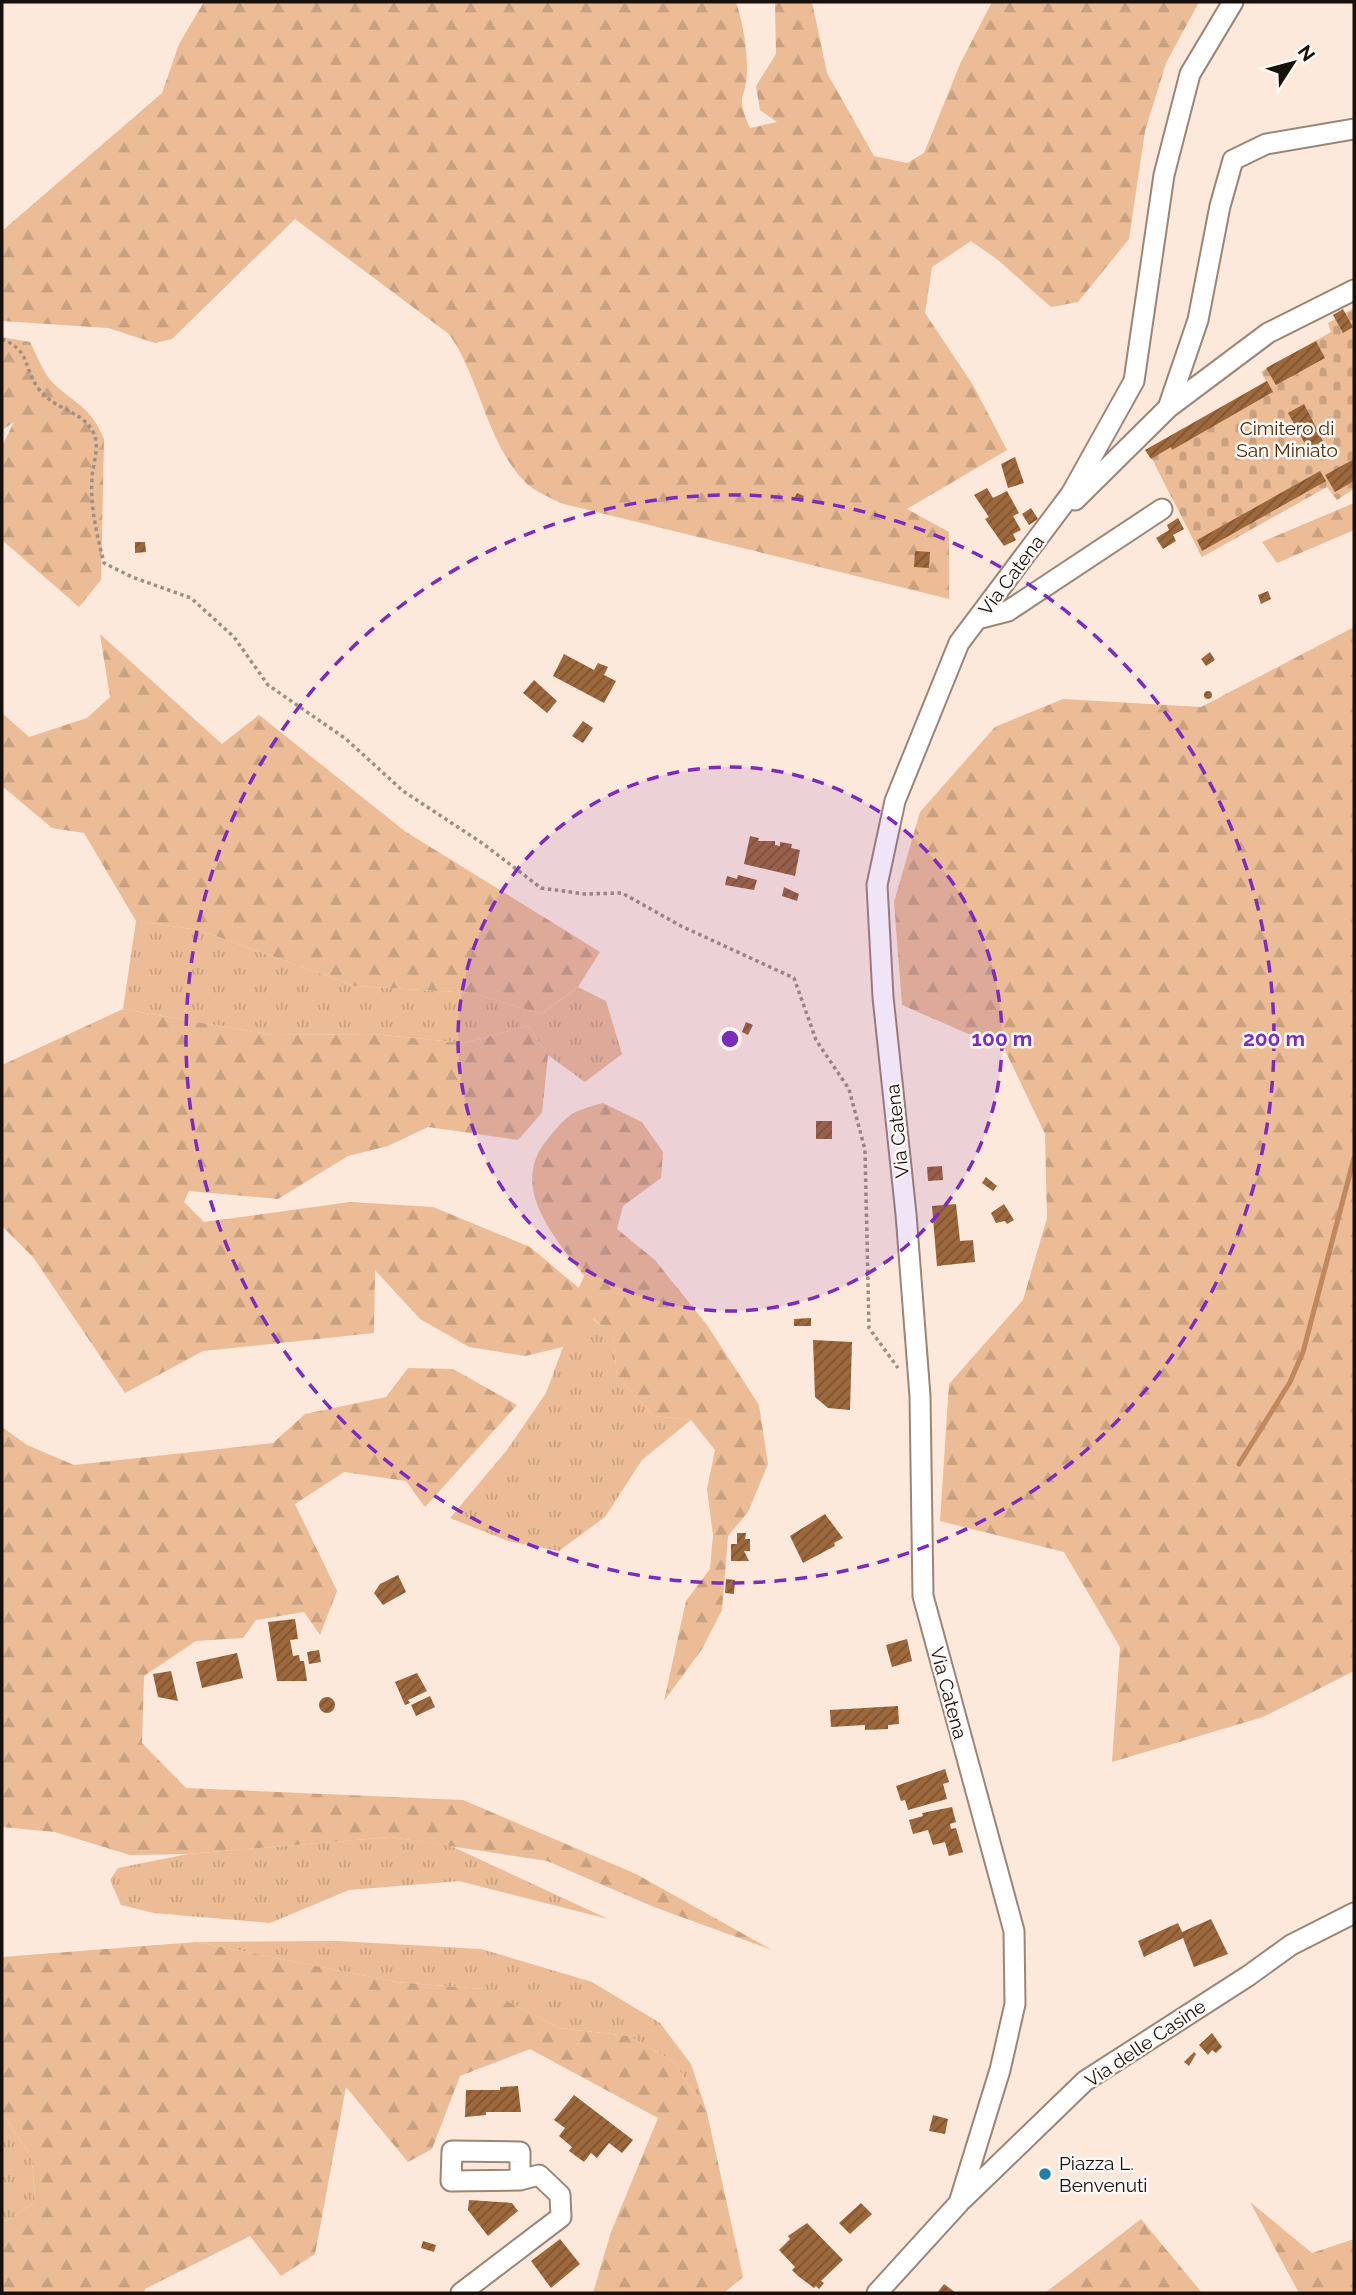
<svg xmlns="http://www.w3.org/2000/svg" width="1356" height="2295" font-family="Raleway,sans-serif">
<defs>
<pattern id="grass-tufts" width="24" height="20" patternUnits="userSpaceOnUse" patternTransform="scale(1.75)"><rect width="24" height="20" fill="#ebbc96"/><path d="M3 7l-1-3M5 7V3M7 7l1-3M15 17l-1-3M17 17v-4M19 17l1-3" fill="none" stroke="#c9a180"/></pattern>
<pattern id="forest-firs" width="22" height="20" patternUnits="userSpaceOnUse" patternTransform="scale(1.75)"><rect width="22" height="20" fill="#ebbc96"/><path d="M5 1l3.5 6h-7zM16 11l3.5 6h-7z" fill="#c9a180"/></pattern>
<pattern id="cemetery-stones" width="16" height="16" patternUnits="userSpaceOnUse" patternTransform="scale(1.75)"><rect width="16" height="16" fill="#ebbc96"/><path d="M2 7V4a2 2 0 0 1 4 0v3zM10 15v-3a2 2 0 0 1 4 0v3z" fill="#c9a180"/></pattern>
<pattern id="building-hatch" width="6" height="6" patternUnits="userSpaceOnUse" patternTransform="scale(1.75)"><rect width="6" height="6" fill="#9c683c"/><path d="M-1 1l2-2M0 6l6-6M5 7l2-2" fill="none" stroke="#7e5431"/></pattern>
</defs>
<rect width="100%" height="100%" fill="#fce9db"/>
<path fill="url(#grass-tufts)" d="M 136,921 L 199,930 L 355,986 L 472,993 L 541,1014 L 578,987 L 606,1001 L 622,1054 L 585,1082 L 548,1055 L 528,1026 L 463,1043 L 373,1034 L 272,1035 L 123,1009 Z
M 593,1319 L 613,1335 L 617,1377 L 654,1416 L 691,1420 L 642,1460 L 605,1517 L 559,1551 L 508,1541 L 450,1518 L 507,1450 L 546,1393 L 563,1347 Z
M 391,1837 L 451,1846 L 608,1919 L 459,1881 L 349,1890 L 270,1923 L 154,1913 L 121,1905 L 110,1880 L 118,1868 L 188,1854 Z
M 338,1941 L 481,1949 L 592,1982 L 660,2023 L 691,2064 L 707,2113 L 674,2062 L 629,2036 L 559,2028 L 483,1989 L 396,1982 L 197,1942 Z
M 2,2113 L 32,2158 L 35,2202 L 7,2221 L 2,2220 Z"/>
<path fill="url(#forest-firs)" d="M 204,2 L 736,2 C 743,23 747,47 747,69 C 747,101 734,92 750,128 L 777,122 L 760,110 L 756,86 L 776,54 L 775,2 L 812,2 L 827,73 L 874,156 L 907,163 L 924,153 L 960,64 L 992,2 L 1199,2 L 1166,63 L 1145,131 L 1129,239 L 1078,302 L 1051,307 L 998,260 L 971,241 L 932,267 L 925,313 L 973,385 L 1007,450 L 907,509 L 949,532 L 949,599 L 560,503 C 550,497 536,492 527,484 C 486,444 481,379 449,334 L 295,219 L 172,339 L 155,343 L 108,328 L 2,321 L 2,231 L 162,93 L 179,44 Z
M 2,337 L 30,342 C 37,355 44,376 56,386 C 79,406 91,408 104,439 L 101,580 L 79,607 L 2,540 L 2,446 L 14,422 L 2,430 Z
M 1354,503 L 1354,530 L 1277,563 L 1262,542 Z
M 1354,627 L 1354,1671 L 1263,1717 L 1112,1762 L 1120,1647 L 1064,1552 L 940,1521 L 949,1384 L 1023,1300 L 1047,1218 L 1045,1134 L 1005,1050 L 902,1005 L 894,902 L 920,812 L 995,727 L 1063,699 L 1201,707 Z
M 100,634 L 222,744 L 259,715 L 406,832 L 600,952 L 578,987 L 541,1014 L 472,993 L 355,986 L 199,930 L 136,921 L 84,833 L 52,828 L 2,786 L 2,713 L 29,737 L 87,718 L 110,697 Z
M 123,1009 L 272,1035 L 373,1034 L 463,1043 L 528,1026 L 548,1055 L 542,1113 L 518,1140 L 428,1127 L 388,1146 L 348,1156 L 278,1199 L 189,1191 L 184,1202 L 204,1222 L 350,1202 L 433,1207 L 530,1247 L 579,1288 L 584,1276 C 555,1237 508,1187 547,1140 C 569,1113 570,1112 603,1103 L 642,1122 L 663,1152 L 661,1178 L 623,1206 L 617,1229 L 655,1260 L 707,1325 L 759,1405 L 768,1464 L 748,1512 L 728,1536 L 722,1610 L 702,1649 L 664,1701 L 686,1601 L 710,1569 L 713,1535 L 707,1489 L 715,1450 L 691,1420 L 654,1416 L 617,1377 L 613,1336 L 594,1319 L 563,1347 L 525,1356 L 469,1347 L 420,1319 L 375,1270 L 374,1333 L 203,1351 L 125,1393 L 33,1257 L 2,1226 L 2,1065 Z
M 408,1368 L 453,1369 L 517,1405 L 425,1507 L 406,1481 L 344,1472 L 295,1504 L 337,1591 L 320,1635 L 304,1612 L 256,1620 L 243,1638 L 196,1641 L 144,1676 L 142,1743 L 186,1788 L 463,1800 L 636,1874 L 772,1950 L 654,1907 L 547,1861 L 391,1837 L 188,1854 L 130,1855 L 55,1832 L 2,1827 L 2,1427 L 27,1445 L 74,1465 L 273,1443 L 305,1414 L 386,1397 Z
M 197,1942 L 396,1982 L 484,1989 L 559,2028 L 629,2036 L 674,2062 L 707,2113 L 743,2277 L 724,2293 L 593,2293 L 611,2232 L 658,2118 L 530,2049 L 460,2076 L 432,2149 L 408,2162 L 346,2087 L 315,2254 L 281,2276 L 250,2236 L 145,2289 L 144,2293 L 2,2293 L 2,2220 L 7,2221 L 35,2202 L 32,2158 L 2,2113 L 2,1957 Z
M 1250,2202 L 1312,2253 L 1354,2239 L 1354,2293 L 1299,2293 Z
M 1141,2219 L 1202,2293 L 1045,2293 Z"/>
<path fill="url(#cemetery-stones)" d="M 1354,308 L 1354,489 L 1337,500 L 1327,487 L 1202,557 L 1148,451 L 1266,381 L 1261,372 L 1331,332 L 1328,323 Z"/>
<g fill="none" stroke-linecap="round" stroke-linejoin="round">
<path stroke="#bf895d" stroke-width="5" d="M 1239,1464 L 1290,1382 L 1303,1352 L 1354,1158"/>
</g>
<path fill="url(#building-hatch)" d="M 1343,309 L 1353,327 L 1343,333 L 1333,315 Z
M 1316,341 L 1325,358 L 1276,385 L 1266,368 Z
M 1267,381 L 1273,392 L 1172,450 L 1171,447 L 1151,459 L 1145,450 Z
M 1304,404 L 1323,441 L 1308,449 L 1288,413 Z
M 1015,457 L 1024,483 L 1008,488 L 1001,464 Z
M 1354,459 L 1354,481 L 1335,492 L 1325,475 Z
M 1320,471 L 1326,481 L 1202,551 L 1197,540 Z
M 987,488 L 993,498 L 1007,491 L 1019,513 L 1013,516 L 1021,530 L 1013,534 L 1016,540 L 1004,546 L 985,519 L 989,517 L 974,495 Z
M 797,493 L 804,496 L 801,502 L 794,499 Z
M 1031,508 L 1038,519 L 1029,525 L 1022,514 Z
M 1178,518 L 1184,529 L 1173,535 L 1176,541 L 1163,549 L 1156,538 L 1169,530 L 1167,525 Z
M 135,542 L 145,542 L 146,552 L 135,553 Z
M 915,551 L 930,552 L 929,568 L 914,567 Z
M 1268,591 L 1271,599 L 1261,604 L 1258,595 Z
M 1210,652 L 1215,660 L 1206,666 L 1201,659 Z
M 564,654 L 594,670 L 598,663 L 608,667 L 604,675 L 616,681 L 604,703 L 553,676 Z
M 534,680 L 557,701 L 547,713 L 523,693 Z
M1204 695a4 4 0 1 1 8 0a4 4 0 1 1-8 0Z
M 583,721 L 593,728 L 583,743 L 572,736 Z
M 750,836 L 759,838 L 758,841 L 775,841 L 775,845 L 780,846 L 780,842 L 792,844 L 791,848 L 800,850 L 795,876 L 744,864 Z
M 738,875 L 757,880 L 754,890 L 725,885 L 727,876 L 737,879 Z
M 784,887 L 799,894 L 797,901 L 782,896 Z
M 746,1022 L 753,1025 L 748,1035 L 742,1032 Z
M 816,1121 L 832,1121 L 832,1139 L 816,1139 Z
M 942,1166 L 943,1180 L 928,1181 L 927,1167 Z
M 986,1177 L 997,1186 L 993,1191 L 982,1183 Z
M 956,1204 L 960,1241 L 973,1240 L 975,1262 L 937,1266 L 932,1206 Z
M 1004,1204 L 1014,1220 L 1007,1224 L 1005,1221 L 996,1223 L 991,1213 Z
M 811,1318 L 811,1326 L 794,1326 L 794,1319 Z
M 813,1340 L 852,1342 L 850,1410 L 828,1408 L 815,1397 Z
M 825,1514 L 843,1538 L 834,1543 L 835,1546 L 803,1563 L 790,1536 Z
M 737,1533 L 746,1533 L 745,1539 L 750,1539 L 750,1551 L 744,1551 L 749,1561 L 731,1561 L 731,1544 L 737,1544 Z
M 398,1575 L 406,1592 L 383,1605 L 374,1593 L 380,1584 Z
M 726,1579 L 735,1580 L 734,1594 L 725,1593 Z
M 295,1619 L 298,1639 L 290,1640 L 293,1656 L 299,1655 L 300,1661 L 304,1661 L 307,1681 L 277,1681 L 268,1622 Z
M 907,1639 L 912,1661 L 892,1667 L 886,1645 Z
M 319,1650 L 321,1662 L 309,1664 L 307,1652 Z
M 237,1653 L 243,1678 L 202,1688 L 196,1662 Z
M 171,1671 L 178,1701 L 158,1697 L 153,1674 Z
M 417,1673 L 427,1691 L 408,1700 L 410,1703 L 405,1705 L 395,1682 Z
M 430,1696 L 435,1707 L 416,1716 L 411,1705 Z
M319 1705a8 8 0 1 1 16 0a8 8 0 1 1-16 0Z
M 898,1706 L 899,1724 L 888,1725 L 888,1729 L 865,1730 L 865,1725 L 831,1727 L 830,1710 Z
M 945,1769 L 949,1782 L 943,1784 L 947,1799 L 908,1810 L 905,1800 L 901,1801 L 896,1786 Z
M 952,1807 L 956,1822 L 950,1824 L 951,1829 L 956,1828 L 963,1852 L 949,1856 L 945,1842 L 933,1845 L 928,1830 L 913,1834 L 909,1820 L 923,1816 L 922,1813 Z
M 1211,1919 L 1228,1954 L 1194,1967 L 1183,1938 L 1144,1957 L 1138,1941 L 1178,1923 L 1182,1932 Z
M 1212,2033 L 1222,2047 L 1216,2053 L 1212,2050 L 1208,2055 L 1199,2045 Z
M 1194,2052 L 1196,2054 L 1189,2066 L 1184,2062 Z
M 518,2086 L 521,2112 L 486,2112 L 486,2115 L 465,2117 L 466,2090 L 500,2090 L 500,2087 Z
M 574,2095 L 633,2140 L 622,2153 L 609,2143 L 597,2158 L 591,2153 L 584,2162 L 569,2151 L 572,2147 L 559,2136 L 565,2128 L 554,2120 Z
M 933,2115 L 948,2119 L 945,2134 L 929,2131 Z
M 469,2200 L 512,2203 L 518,2211 L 488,2236 L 468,2210 Z
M 861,2203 L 872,2214 L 850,2234 L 839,2223 Z
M 807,2223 L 843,2260 L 821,2281 L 824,2283 L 819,2289 L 816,2286 L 814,2288 L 798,2276 L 792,2270 L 795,2267 L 779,2250 L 790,2239 L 788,2236 Z
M 560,2239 L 580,2264 L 551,2288 L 531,2261 Z
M 423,2241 L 436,2245 L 434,2252 L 421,2248 Z
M 944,2284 L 956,2293 L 937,2293 Z"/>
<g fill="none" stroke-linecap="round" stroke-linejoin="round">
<defs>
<path id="minor" d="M 1168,408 L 1268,333 L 1354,290
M 1075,500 L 1168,408 L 1198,320 L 1220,206 L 1233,160 L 1266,144 L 1354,129
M 977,619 L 1008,611 L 1162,509
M 452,2151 L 520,2152 L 520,2180 L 451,2181 Z
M 962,2200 L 1085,2081 L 1248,1976 L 1291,1945 L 1354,1913
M 461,2293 L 561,2217 L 560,2195 L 539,2175 L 520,2180
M 877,2293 L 959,2203 L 1000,2070 L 1015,2004 L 1014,1931 L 923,1596 L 920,1396 L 906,1214 L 883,997 L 877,885 L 895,801 L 959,643 L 1071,494 L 1134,381 L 1164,175 L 1190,74 L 1233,2"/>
</defs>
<use href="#minor" stroke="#9b8676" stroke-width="23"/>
<path stroke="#9e8f85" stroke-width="3.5" stroke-dasharray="3.5 3.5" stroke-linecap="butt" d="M 2,339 C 31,351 23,367 38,388 C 54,410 80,410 92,430 C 101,444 93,462 92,478 C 90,507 97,535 104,563 L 132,577 L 191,598 L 234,637 L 268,685 L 346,739 L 403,791 L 482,843 L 541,888 L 585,894 L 622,893 L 681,926 L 794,978 L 816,1040 L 849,1089 L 865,1150 L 869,1328 L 898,1368"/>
<use href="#minor" stroke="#fff" stroke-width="19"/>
</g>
<circle cx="730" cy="1039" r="272" fill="#7b2cbf" fill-opacity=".12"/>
<g fill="none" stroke="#7b2cbf" stroke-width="3.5" stroke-dasharray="12 9">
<circle cx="730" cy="1039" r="272"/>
<circle cx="730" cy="1039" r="544"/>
</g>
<circle fill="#227eab" stroke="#fef9f6" stroke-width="2.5" cx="1045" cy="2174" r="7"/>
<g text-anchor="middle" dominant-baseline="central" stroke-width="5" stroke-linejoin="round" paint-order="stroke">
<g font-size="19" fill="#512c07" stroke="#fef9f6">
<text x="1287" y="428">Cimitero di<tspan x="1287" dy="22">San Miniato</tspan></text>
</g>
<g font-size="19" fill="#18100a" stroke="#fef9f6">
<text transform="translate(1011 575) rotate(-53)">Via Catena</text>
<text transform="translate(897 1131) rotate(-96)">Via Catena</text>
<text transform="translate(949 1693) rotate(75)">Via Catena</text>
<text transform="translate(1145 2043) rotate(-34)">Via delle Casine</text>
</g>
<g font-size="19" fill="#18100a" stroke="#fef9f6" text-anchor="start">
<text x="1059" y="2163">Piazza L.<tspan x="1059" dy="22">Benvenuti</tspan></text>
</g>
</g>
<circle cx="730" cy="1039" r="10" fill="#7b2cbf" stroke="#fef9f6" stroke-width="3.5"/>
<g font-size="21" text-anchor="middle" font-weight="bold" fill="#7b2cbf" stroke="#fef9f6" stroke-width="5" stroke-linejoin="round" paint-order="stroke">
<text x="1002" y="1046">100 m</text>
<text x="1274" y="1046">200 m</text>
</g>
<rect width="1356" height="2295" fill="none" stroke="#18100a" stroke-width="7"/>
<g transform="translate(1293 63) rotate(54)" stroke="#fef9f6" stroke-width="5" paint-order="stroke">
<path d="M0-5L12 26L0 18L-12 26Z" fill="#18100a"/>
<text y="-10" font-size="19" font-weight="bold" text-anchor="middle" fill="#18100a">N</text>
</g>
</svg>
